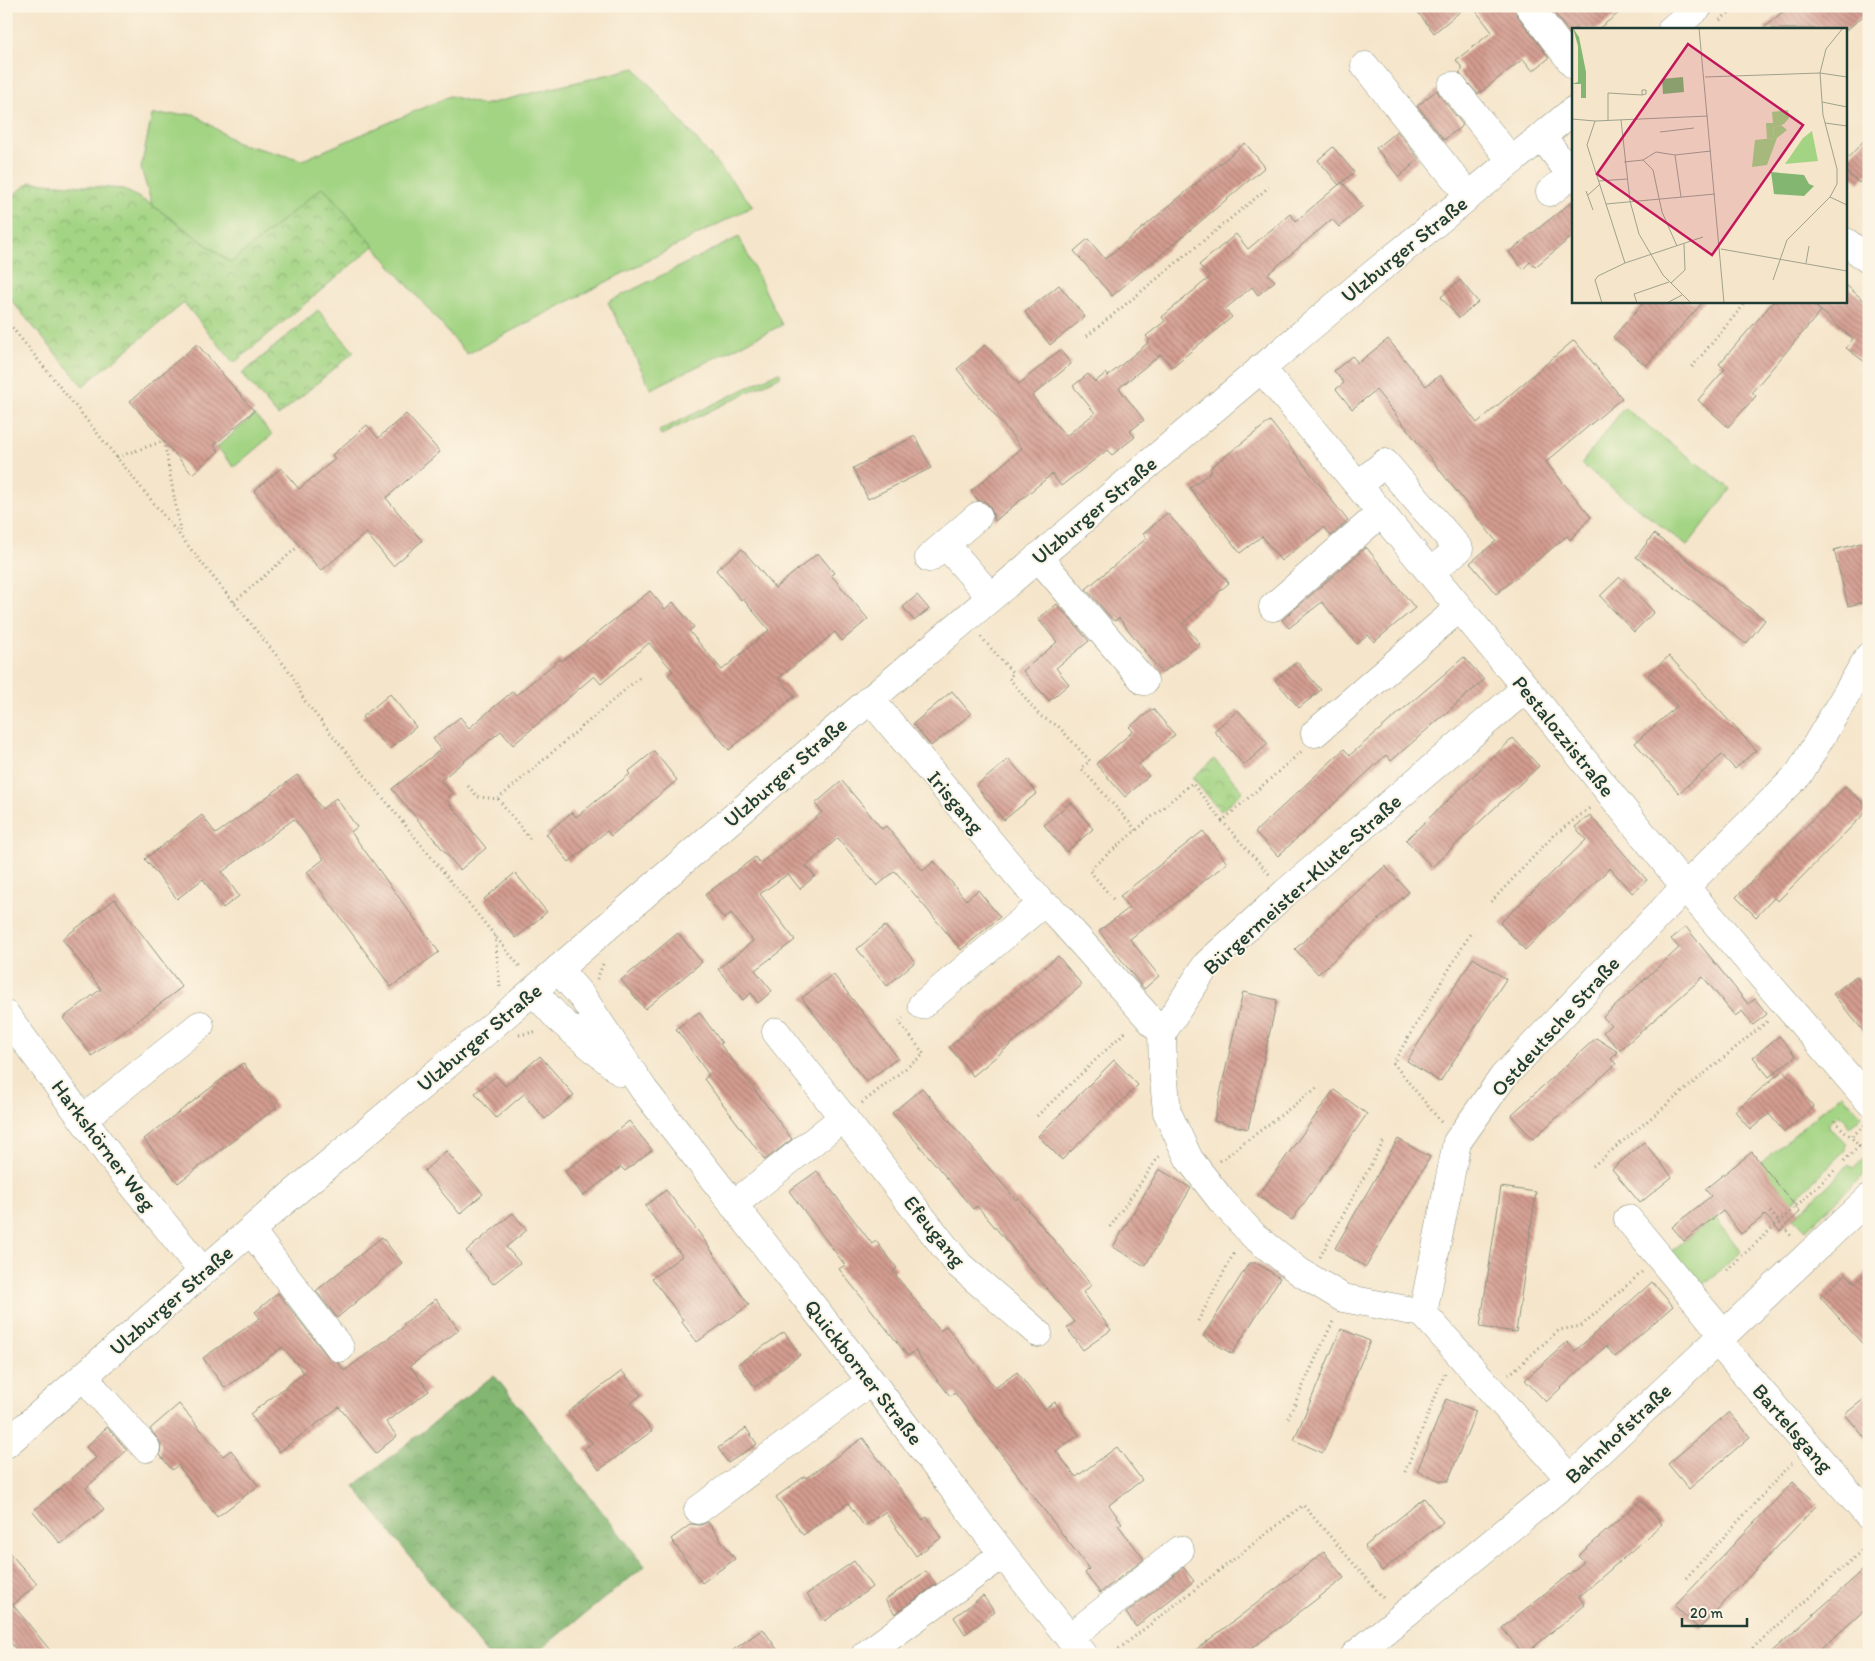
<svg xmlns="http://www.w3.org/2000/svg" width="1875" height="1661" font-family="Itim,sans-serif">
<defs>
<pattern id="forest-crowns" width="20" height="18" patternUnits="userSpaceOnUse" patternTransform="scale(1.25)"><rect width="20" height="18" fill="#82b671"/><path d="M2 6a3 3 0 1 1 6 0M12 15a3 3 0 1 1 6 0" fill="none" stroke="#6a955e"/></pattern>
<pattern id="park-crowns" width="20" height="18" patternUnits="userSpaceOnUse" patternTransform="scale(1.25)"><rect width="20" height="18" fill="#a3d483"/><path d="M2 6a3 3 0 1 1 6 0M12 15a3 3 0 1 1 6 0" fill="none" stroke="#84ad6c"/></pattern>
<pattern id="building-back-hatch" width="6" height="6" patternUnits="userSpaceOnUse" patternTransform="scale(1.25)"><rect width="6" height="6" fill="#d49c90"/><path d="M-1 5l2 2M0 0l6 6M5-1l2 2" fill="none" stroke="#ab8076"/></pattern>
</defs>
<rect width="100%" height="100%" fill="#fcf5e5"/>
<filter id="ink" filterUnits="userSpaceOnUse"><feTurbulence type="fractalNoise" baseFrequency=".02" numOctaves="2"/><feDisplacementMap in="SourceGraphic" scale="10" xChannelSelector="R" yChannelSelector="G"/><feConvolveMatrix kernelMatrix="1 2 1 2 8 2 1 2 1" color-interpolation-filters="sRGB"/></filter>
<filter id="wash" filterUnits="userSpaceOnUse"><feTurbulence type="fractalNoise" baseFrequency=".0096" numOctaves="4" result="noise"/><feDisplacementMap in="SourceGraphic" scale="20" xChannelSelector="R" yChannelSelector="G"/><feGaussianBlur stdDeviation="1.12" result="paint"/><feColorMatrix in="noise" values="0 0 0 0 0 0 0 0 0 0 0 0 0 0 0 0 0 1.4 0 .05"/><feComposite in="paint" operator="in"/></filter>
<g filter="url(#wash)">
<rect width="100%" height="100%" fill="#f5e5ca"/>
<path fill="#a3d483" stroke="#61885c" d="M 635,68 L 753,206 L 467,354 L 323,187 L 231,263 L 152,205 L 141,168 L 152,115 L 194,114 L 237,143 L 303,160 L 450,96 L 483,105 Z
M 739,237 L 782,325 L 651,389 L 608,302 Z
M 779,372 L 781,376 L 661,435 L 659,431 Z
M 1624,408 L 1731,489 L 1687,546 L 1581,464 Z
M 255,415 L 272,435 L 234,467 L 217,447 Z
M 1842,1094 L 1862,1116 L 1849,1128 L 1845,1119 L 1839,1115 L 1829,1121 L 1828,1127 L 1845,1142 L 1845,1150 L 1781,1213 L 1761,1163 Z
M 1869,1153 L 1869,1169 L 1806,1230 L 1794,1218 L 1849,1165 L 1853,1168 Z
M 1715,1217 L 1741,1252 L 1695,1292 L 1665,1256 Z"/>
<path fill="url(#forest-crowns)" stroke="#507a52" d="M 494,1375 L 645,1566 L 533,1655 L 488,1655 L 354,1486 Z"/>
<path fill="url(#park-crowns)" stroke="#61885c" d="M 31,182 L 123,189 L 152,205 L 231,263 L 323,187 L 374,246 L 234,363 L 184,303 L 83,386 L 6,294 L 6,200 Z
M 318,310 L 354,352 L 278,416 L 242,374 Z
M 1214,759 L 1243,791 L 1221,811 L 1192,778 Z"/>
<g id="blocks">
<path fill="url(#building-back-hatch)" d="M 1413,6 L 1467,6 L 1434,33 Z
M 1472,6 L 1514,6 L 1517,15 L 1549,58 L 1533,71 L 1523,59 L 1478,94 L 1459,73 L 1463,69 L 1456,60 L 1492,32 Z
M 1549,6 L 1628,6 L 1598,29 L 1574,29 L 1574,39 Z
M 1789,6 L 1869,6 L 1869,11 L 1848,29 L 1763,29 Z
M 1437,90 L 1440,96 L 1463,125 L 1444,140 L 1417,106 Z
M 1397,131 L 1419,159 L 1399,177 L 1376,148 Z
M 1869,135 L 1869,172 L 1859,183 L 1846,171 L 1846,160 Z
M 1245,143 L 1265,167 L 1112,296 L 1074,251 L 1088,239 L 1105,259 Z
M 1333,147 L 1354,172 L 1339,185 L 1318,160 Z
M 1342,182 L 1363,206 L 1339,227 L 1332,219 L 1268,274 L 1275,281 L 1258,295 L 1252,287 L 1225,309 L 1232,317 L 1172,367 L 1161,354 L 1119,388 L 1144,420 L 1130,431 L 1135,437 L 1112,455 L 1107,450 L 1061,486 L 1052,474 L 995,521 L 990,506 L 984,501 L 979,501 L 971,491 L 1022,448 L 957,369 L 985,345 L 1019,384 L 1060,350 L 1071,364 L 1032,396 L 1066,436 L 1095,413 L 1073,386 L 1088,374 L 1095,382 L 1106,373 L 1108,376 L 1150,341 L 1146,336 L 1165,321 L 1162,317 L 1210,277 L 1199,265 L 1236,234 L 1248,249 L 1290,214 L 1296,221 Z
M 1574,200 L 1574,235 L 1535,267 L 1530,262 L 1523,269 L 1509,252 Z
M 1460,280 L 1478,302 L 1459,318 L 1441,297 Z
M 1059,285 L 1085,317 L 1050,345 L 1025,312 Z
M 1846,285 L 1869,305 L 1869,365 L 1846,348 L 1853,339 L 1810,301 L 1846,301 Z
M 1645,301 L 1704,301 L 1646,366 L 1613,337 Z
M 1774,301 L 1810,301 L 1821,311 L 1752,392 L 1756,396 L 1728,427 L 1698,400 L 1725,369 L 1719,364 Z
M 1388,339 L 1426,386 L 1440,375 L 1477,423 L 1574,340 L 1622,398 L 1546,462 L 1591,517 L 1570,540 L 1567,536 L 1496,594 L 1470,563 L 1496,541 L 1376,390 L 1352,409 L 1336,389 L 1344,383 L 1334,371 L 1352,356 L 1358,363 Z
M 197,344 L 254,411 L 214,445 L 219,451 L 192,474 L 130,401 Z
M 406,414 L 440,452 L 386,498 L 422,541 L 393,566 L 366,533 L 321,571 L 254,491 L 281,468 L 299,489 L 335,459 L 332,455 L 367,425 L 378,438 Z
M 1270,421 L 1348,521 L 1331,536 L 1324,527 L 1281,561 L 1262,536 L 1240,553 L 1190,488 L 1212,471 L 1210,468 Z
M 915,436 L 931,468 L 868,499 L 853,468 Z
M 1167,513 L 1229,583 L 1183,623 L 1200,644 L 1162,673 L 1119,618 L 1114,621 L 1086,589 L 1147,538 L 1143,534 Z
M 1654,534 L 1765,620 L 1746,644 L 1636,557 Z
M 1869,541 L 1869,601 L 1848,606 L 1834,550 Z
M 1366,547 L 1415,608 L 1374,642 L 1368,635 L 1357,644 L 1322,602 L 1289,628 L 1282,620 Z
M 742,549 L 775,588 L 818,553 L 834,573 L 831,575 L 868,619 L 842,641 L 835,632 L 779,678 L 795,696 L 729,750 L 668,675 L 673,671 L 649,643 L 601,684 L 594,676 L 513,745 L 501,731 L 441,780 L 452,794 L 446,799 L 486,848 L 460,870 L 392,789 L 441,749 L 433,739 L 460,717 L 469,728 L 513,691 L 516,695 L 560,659 L 562,661 L 650,591 L 665,609 L 673,602 L 694,627 L 689,631 L 722,670 L 769,630 L 742,598 L 741,600 L 716,570 Z
M 1620,577 L 1654,612 L 1634,632 L 1600,596 Z
M 917,595 L 929,609 L 914,621 L 903,607 Z
M 1057,604 L 1089,641 L 1056,668 L 1069,684 L 1049,701 L 1023,671 L 1057,642 L 1038,619 Z
M 1669,656 L 1756,750 L 1735,769 L 1722,755 L 1679,793 L 1635,743 L 1677,706 L 1648,675 Z
M 1464,657 L 1484,680 L 1391,761 L 1386,755 L 1278,856 L 1255,832 L 1344,749 L 1350,755 Z
M 1297,662 L 1321,690 L 1299,708 L 1275,680 Z
M 952,691 L 971,714 L 931,746 L 913,724 Z
M 390,694 L 416,727 L 389,749 L 362,717 Z
M 1153,709 L 1175,735 L 1139,764 L 1149,776 L 1125,797 L 1096,764 L 1133,731 L 1129,727 Z
M 1238,710 L 1268,744 L 1244,765 L 1214,731 Z
M 1513,738 L 1539,766 L 1432,867 L 1406,840 Z
M 654,751 L 677,780 L 611,836 L 607,831 L 569,862 L 546,834 L 572,812 L 576,817 L 630,774 L 628,772 Z
M 1009,759 L 1037,793 L 1004,820 L 976,786 Z
M 297,775 L 322,809 L 336,798 L 357,827 L 351,832 L 439,952 L 391,987 L 307,872 L 324,859 L 294,819 L 222,872 L 239,896 L 223,908 L 203,879 L 177,899 L 145,859 L 202,815 L 216,834 Z
M 842,781 L 882,829 L 886,826 L 923,871 L 934,861 L 966,900 L 978,890 L 1000,917 L 961,950 L 895,871 L 877,886 L 838,838 L 806,866 L 815,876 L 800,889 L 788,874 L 760,894 L 795,940 L 755,970 L 772,991 L 758,1003 L 751,993 L 743,1000 L 718,969 L 753,941 L 731,913 L 724,919 L 705,895 L 755,857 L 760,863 L 809,824 L 822,812 L 815,804 Z
M 1846,786 L 1869,809 L 1778,901 L 1774,898 L 1756,917 L 1736,897 Z
M 1071,802 L 1093,829 L 1066,852 L 1044,825 Z
M 1590,815 L 1647,880 L 1632,893 L 1610,868 L 1525,950 L 1500,923 L 1586,840 L 1575,827 Z
M 1203,831 L 1227,863 L 1130,939 L 1159,976 L 1144,989 L 1099,931 L 1129,908 L 1120,896 Z
M 1385,866 L 1409,892 L 1318,974 L 1295,949 Z
M 515,873 L 547,912 L 516,938 L 484,899 Z
M 115,899 L 182,987 L 92,1056 L 63,1018 L 101,989 L 62,939 Z
M 885,926 L 915,962 L 887,986 L 857,949 Z
M 1686,927 L 1748,1004 L 1755,999 L 1767,1014 L 1753,1025 L 1742,1011 L 1735,1016 L 1703,977 L 1620,1050 L 1603,1032 L 1611,1025 L 1603,1017 L 1679,948 L 1671,939 Z
M 678,933 L 702,962 L 645,1009 L 621,980 Z
M 1058,956 L 1082,985 L 973,1076 L 949,1047 Z
M 1473,958 L 1506,979 L 1440,1082 L 1407,1061 Z
M 833,974 L 898,1058 L 866,1082 L 802,998 Z
M 1856,976 L 1869,992 L 1869,1038 L 1833,994 Z
M 1243,992 L 1277,1000 L 1248,1129 L 1214,1121 Z
M 699,1012 L 722,1043 L 720,1044 L 792,1139 L 765,1160 L 704,1079 L 709,1075 L 676,1029 Z
M 1779,1036 L 1796,1056 L 1769,1077 L 1753,1057 Z
M 1596,1038 L 1618,1052 L 1611,1059 L 1616,1064 L 1533,1139 L 1511,1115 Z
M 540,1056 L 574,1095 L 545,1119 L 524,1094 L 496,1118 L 475,1093 L 496,1076 L 505,1086 Z
M 1114,1060 L 1138,1085 L 1062,1160 L 1038,1136 Z
M 243,1063 L 277,1107 L 178,1183 L 144,1139 Z
M 1783,1070 L 1814,1107 L 1784,1132 L 1769,1114 L 1750,1130 L 1735,1111 Z
M 922,1088 L 1016,1200 L 1018,1198 L 1092,1285 L 1083,1292 L 1111,1330 L 1083,1350 L 1067,1328 L 1075,1322 L 977,1206 L 973,1209 L 892,1113 Z
M 1334,1090 L 1367,1114 L 1292,1220 L 1258,1196 Z
M 629,1121 L 652,1150 L 625,1171 L 621,1167 L 583,1196 L 565,1171 L 587,1155 Z
M 1398,1139 L 1430,1157 L 1366,1267 L 1335,1248 Z
M 1644,1142 L 1672,1177 L 1640,1203 L 1612,1169 Z
M 446,1151 L 483,1194 L 460,1214 L 424,1171 Z
M 1752,1152 L 1800,1212 L 1780,1231 L 1765,1215 L 1741,1234 L 1723,1211 L 1684,1241 L 1672,1227 L 1711,1196 L 1705,1189 Z
M 1159,1169 L 1191,1188 L 1145,1266 L 1113,1247 Z
M 817,1171 L 872,1244 L 876,1241 L 897,1268 L 893,1272 L 940,1331 L 946,1326 L 995,1388 L 1017,1372 L 1045,1409 L 1055,1402 L 1079,1435 L 1056,1451 L 1076,1477 L 1117,1447 L 1142,1480 L 1109,1505 L 1122,1523 L 1118,1525 L 1144,1559 L 1100,1593 L 1085,1573 L 1089,1569 L 955,1393 L 950,1396 L 915,1351 L 908,1356 L 839,1269 L 845,1265 L 789,1191 Z
M 1501,1187 L 1536,1192 L 1516,1332 L 1480,1327 Z
M 666,1190 L 700,1234 L 749,1305 L 697,1342 L 681,1321 L 683,1320 L 652,1278 L 682,1256 L 645,1206 Z
M 513,1213 L 527,1230 L 506,1247 L 520,1263 L 493,1284 L 466,1251 Z
M 382,1237 L 402,1263 L 337,1318 L 316,1291 Z
M 1249,1263 L 1256,1263 L 1280,1278 L 1232,1354 L 1203,1336 Z
M 1869,1270 L 1869,1351 L 1820,1297 L 1846,1274 L 1855,1283 Z
M 1652,1282 L 1673,1306 L 1615,1357 L 1606,1346 L 1546,1402 L 1525,1380 L 1567,1342 L 1575,1351 Z
M 278,1293 L 328,1357 L 338,1363 L 344,1371 L 405,1326 L 403,1324 L 436,1299 L 459,1330 L 410,1366 L 429,1391 L 386,1422 L 397,1436 L 376,1453 L 339,1407 L 279,1452 L 250,1414 L 304,1373 L 283,1347 L 225,1388 L 203,1358 L 260,1318 L 255,1312 Z
M 1341,1329 L 1370,1341 L 1323,1453 L 1294,1440 Z
M 784,1332 L 800,1355 L 755,1387 L 738,1364 Z
M 622,1371 L 641,1395 L 631,1403 L 652,1431 L 599,1470 L 584,1449 L 592,1443 L 568,1412 Z
M 1869,1395 L 1869,1443 L 1845,1414 Z
M 1446,1399 L 1476,1411 L 1448,1481 L 1441,1481 L 1417,1471 Z
M 179,1404 L 223,1456 L 231,1450 L 258,1486 L 217,1517 L 178,1465 L 172,1470 L 160,1455 L 161,1444 L 150,1429 Z
M 1729,1412 L 1750,1437 L 1689,1489 L 1668,1464 Z
M 107,1427 L 127,1450 L 86,1488 L 104,1509 L 61,1544 L 33,1511 L 96,1458 L 86,1447 Z
M 746,1428 L 757,1444 L 728,1463 L 718,1448 Z
M 863,1438 L 923,1520 L 927,1517 L 941,1538 L 916,1556 L 885,1512 L 864,1526 L 848,1503 L 803,1535 L 776,1497 L 805,1476 L 806,1478 Z
M 1793,1482 L 1817,1505 L 1699,1629 L 1675,1606 Z
M 1424,1498 L 1443,1522 L 1382,1571 L 1364,1547 Z
M 1641,1500 L 1662,1524 L 1579,1597 L 1585,1605 L 1524,1655 L 1502,1628 L 1584,1562 L 1578,1556 Z
M 708,1522 L 735,1559 L 702,1583 L 671,1539 L 691,1524 L 700,1525 Z
M 6,1549 L 37,1584 L 13,1605 L 54,1655 L 21,1655 L 6,1637 Z
M 1324,1552 L 1344,1578 L 1283,1625 L 1243,1655 L 1189,1655 Z
M 854,1561 L 872,1587 L 825,1621 L 807,1594 Z
M 1869,1565 L 1869,1606 L 1838,1634 L 1814,1655 L 1768,1655 Z
M 1183,1567 L 1194,1581 L 1136,1627 L 1126,1613 Z
M 926,1571 L 936,1584 L 895,1614 L 885,1600 Z
M 983,1596 L 995,1612 L 965,1634 L 954,1617 Z
M 763,1629 L 781,1655 L 726,1655 Z"/>
</g>
</g>
<g filter="url(#ink)">
<use href="#blocks" fill-opacity="0" stroke="#8a917f" stroke-width="1"/>
<g fill="none" stroke-linecap="round" stroke-linejoin="round">
<defs>
<path id="minor" d="M 1529,6 L 1574,65
M 1365,66 L 1469,196
M 1452,86 L 1511,160
M 1542,136 L 1571,175
M 1550,192 L 1574,173
M 1846,242 L 1869,260
M 1261,368 L 1526,688 L 1685,887 L 1869,1101
M 1358,485 L 1385,463 L 1459,549 L 1430,572
M 945,544 L 991,597
M 1038,557 L 1144,681
M 929,558 L 978,516
M 1273,607 L 1381,513
M 870,699 L 1042,904 L 1050,908 L 1059,917 L 1162,1033
M 1315,733 L 1459,608
M 558,969 L 583,998 L 644,1090 L 871,1381 L 1003,1554 L 1083,1655
M 533,991 L 559,1019 L 621,1072
M 922,1005 L 1042,904
M 6,1015 L 112,1159 L 203,1272
M 776,1032 L 959,1265 L 1038,1333
M 83,1119 L 200,1025
M 733,1205 L 844,1117
M 1628,1219 L 1723,1334
M 251,1231 L 340,1348
M 1423,1313 L 1343,1298 L 1300,1272 L 1254,1236 L 1221,1200 L 1189,1159 L 1167,1112 L 1163,1070 L 1162,1033 L 1207,964 L 1285,893 L 1526,688
M 1717,1341 L 1869,1516
M 85,1375 L 95,1390 L 146,1448
M 1570,1479 L 1423,1313 L 1457,1142 L 1503,1077 L 1685,887 L 1799,774 L 1869,656
M 698,1510 L 871,1381
M 1069,1638 L 1180,1550
M 865,1655 L 1003,1554
M 1355,1655 L 1570,1479 L 1869,1198"/>
<path id="major" d="M 1672,29 L 1699,6
M 6,1444 L 275,1209 L 482,1035 L 831,733 L 1366,280 L 1574,110"/>
</defs>
<use href="#minor" stroke="#8a917f" stroke-width="29"/>
<use href="#major" stroke="#8a917f" stroke-width="29"/>
<path stroke="#8a917f" stroke-width="3" stroke-dasharray="1 4" stroke-linecap="butt" d="M 1720,20 L 1737,6
M 6,320 L 293,676 L 304,700 L 320,720 L 521,968
M 1087,336 L 1269,187
M 1692,367 L 1747,301
M 117,457 L 164,441 L 181,535
M 234,602 L 300,545
M 981,637 L 1013,673 L 1009,678 L 1040,716 L 1058,726 L 1090,761 L 1081,768 L 1136,830
M 468,786 L 478,797 L 498,799 L 640,677
M 498,799 L 531,840
M 1222,821 L 1270,875
M 1113,899 L 1089,870 L 1192,783 L 1222,821 L 1302,751
M 1491,902 L 1553,836 L 1591,807
M 495,936 L 500,987
M 597,979 L 603,964
M 519,1035 L 538,1031
M 862,1103 L 924,1054 L 899,1022 L 903,1018
M 1037,1116 L 1127,1030
M 1834,1121 L 1851,1137
M 1441,1122 L 1393,1063 L 1470,934
M 1859,1146 L 1864,1151 L 1869,1146
M 1220,1161 L 1318,1087
M 1844,1161 L 1859,1146 L 1851,1137 L 1865,1125
M 1593,1166 L 1769,1020
M 1770,1212 L 1793,1238
M 1110,1227 L 1160,1155
M 1320,1257 L 1385,1139
M 1727,1270 L 1835,1170
M 1198,1321 L 1235,1251
M 1509,1375 L 1559,1330 L 1581,1326 L 1642,1272
M 1288,1418 L 1334,1319
M 1405,1472 L 1445,1373
M 1686,1578 L 1792,1463
M 1111,1655 L 1303,1505 L 1384,1599
M 1745,1655 L 1869,1544"/>
<use href="#minor" stroke="#fff" stroke-width="28"/>
<use href="#major" stroke="#fff" stroke-width="28"/>
</g>
</g>
<g text-anchor="middle" dominant-baseline="central" stroke-width="4" stroke-linejoin="round" paint-order="stroke">
<g font-size="21" fill="#1f3d34" stroke="#fcf5e5">
<text transform="translate(1404 249) rotate(-39)">Ulzburger Straße</text>
<text transform="translate(1094 510) rotate(-40)">Ulzburger Straße</text>
<text transform="translate(1564 736) rotate(51)">Pestalozzistraße</text>
<text transform="translate(785 772) rotate(-41)">Ulzburger Straße</text>
<text transform="translate(956 802) rotate(50)">Irisgang</text>
<text transform="translate(1302 884) rotate(-42)">Bürgermeister-Klute-Straße</text>
<text transform="translate(1555 1026) rotate(-48)">Ostdeutsche Straße</text>
<text transform="translate(479 1037) rotate(-40)">Ulzburger Straße</text>
<text transform="translate(104 1145) rotate(53)">Harkshörner Weg</text>
<text transform="translate(935 1231) rotate(51)">Efeugang</text>
<text transform="translate(171 1300) rotate(-41)">Ulzburger Straße</text>
<text transform="translate(864 1372) rotate(52)">Quickborner Straße</text>
<text transform="translate(1793 1428) rotate(49)">Bartelsgang</text>
<text transform="translate(1618 1433) rotate(-43)">Bahnhofstraße</text>
</g>
</g>
<g transform="translate(1572 28)">
<rect width="275" height="275" fill="#f5e5ca"/>
<path d="M 209,97 L 215,102 L 205,110 L 195,137 L 180,139 L 183,112 L 202,110 L 201,100 ZM 240,103 L 246,133 L 213,136 L 231,110 Z" fill="#a3d483"/>
<path d="M 1,0 L 7,9 L 14,44 L 14,70 L 9,70 L 9,56 L 0,56 L 6,54 L 6,18 ZM 111,49 L 112,64 L 91,66 L 90,51 ZM 199,144 L 232,147 L 237,156 L 242,158 L 232,168 L 202,166 Z" fill="#82b671"/>
<path d="M 216,82 L 217,90 L 212,96 L 201,100 L 202,110 L 195,111 L 194,95 L 201,95 L 200,84 Z" fill="#a3d483"/>
<path fill="none" stroke="#9fa28e" stroke-width="1" d="M 127,0 L 152,275M 133,49 L 248,45 L 275,49M 250,74 L 275,79M 0,91 L 23,93 L 136,88M 49,92 L 58,173 L 67,206 L 91,247 L 119,275M 23,93 L 15,117 L 53,235M 36,93 L 36,65 L 70,67 L 74,66 L 74,62 L 70,62 L 70,67M 253,95 L 275,98M 88,104 L 122,100M 103,127 L 139,123M 71,132 L 84,124 L 103,127 L 109,169M 52,134 L 71,132 L 81,142 L 90,184 L 105,218M 27,153 L 55,151M 14,163 L 21,182M 16,167 L 28,156M 258,169 L 275,177M 34,176 L 143,166M 149,221 L 275,243M 234,235 L 237,218M 201,252 L 215,212 L 258,169 L 265,156 L 265,141 L 251,87 L 248,45 L 254,21 L 271,0M 99,255 L 113,242 L 112,216M 30,275 L 23,252 L 26,248 L 53,235 L 131,209M 65,275 L 62,266 L 97,254M 95,275 L 110,267"/>
<path fill="#c2185b" fill-opacity="0.15" stroke="#c2185b" stroke-width="2.5" d="M 116,16 L 231,97 L 140,227 L 25,146 Z"/>
<rect width="275" height="275" fill="none" stroke="#1f3d34" stroke-width="2.5"/>
</g>
<rect width="1875" height="1661" fill="none" stroke="#fcf5e5" stroke-width="25"/>
<path d="M1682 1618v8h65v-8" fill="none" stroke="#1f3d34" stroke-width="2.5"/>
<text x="1690" y="1618" font-size="15" fill="#1f3d34" stroke="#fcf5e5" stroke-width="4" paint-order="stroke">20 m</text>
</svg>
